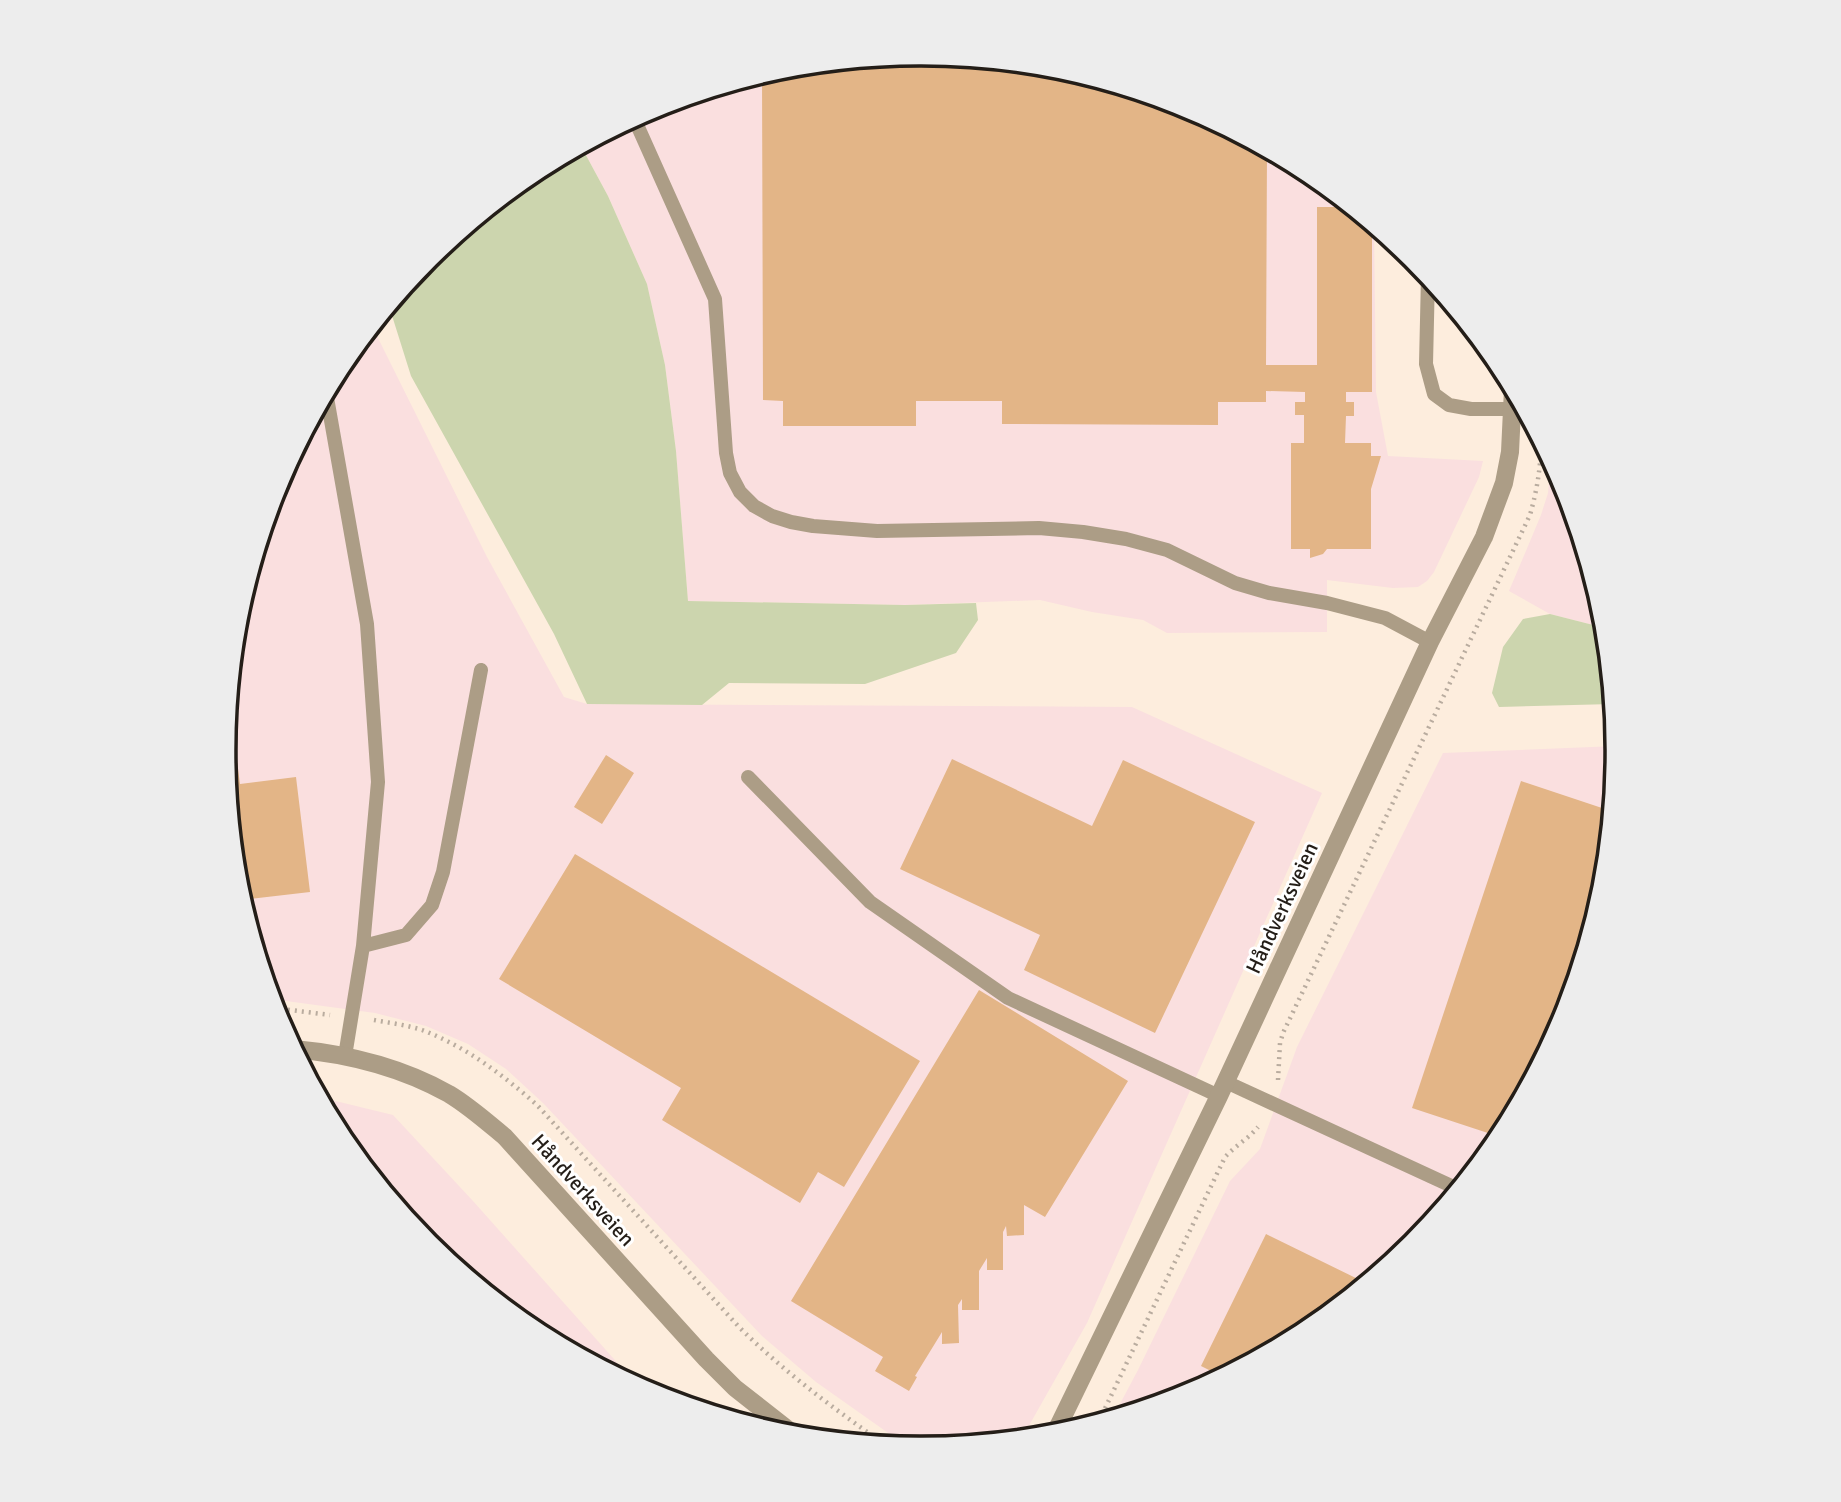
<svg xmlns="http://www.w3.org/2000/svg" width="1841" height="1502" font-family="Signika,sans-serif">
<rect width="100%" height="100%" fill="#fdeddd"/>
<path fill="#fadfdf" d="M 921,54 L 1057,68 L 1188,107 L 1308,172 L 1374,226 L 1376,392 L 1388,456 L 1483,461 L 1479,477 L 1434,572 L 1427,581 L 1418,587 L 1393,588 L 1327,580 L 1327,632 L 1167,633 L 1143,620 L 1092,612 L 1040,600 L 905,605 L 688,601 L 676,451 L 665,365 L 647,284 L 608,196 L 581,146 L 654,107 L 785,68 Z
M 374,324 L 378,338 L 487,557 L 564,697 L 587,704 L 1132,707 L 1322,793 L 1087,1323 L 1022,1438 L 920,1448 L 908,1447 L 816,1382 L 762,1336 L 543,1103 L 506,1069 L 468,1044 L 426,1026 L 375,1013 L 271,999 L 237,887 L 224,751 L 237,615 L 277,484 L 341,364 Z
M 1551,460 L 1564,485 L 1604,615 L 1605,628 L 1550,614 L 1509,591 L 1541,515 L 1548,493 Z
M 1617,746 L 1604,887 L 1564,1018 L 1500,1138 L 1413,1244 L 1307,1331 L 1187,1395 L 1113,1417 L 1138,1370 L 1230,1181 L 1260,1149 L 1297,1047 L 1443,753 Z
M 319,1097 L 393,1115 L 473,1201 L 638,1386 L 533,1330 L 428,1243 L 341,1138 Z"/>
<path fill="#ccd5ae" d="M 581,146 L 608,196 L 647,284 L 665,365 L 676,451 L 688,601 L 905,605 L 976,603 L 978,620 L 956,653 L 865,684 L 729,683 L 702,705 L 587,704 L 554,634 L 411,376 L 389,306 L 428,258 L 534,171 Z
M 1550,614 L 1605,628 L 1613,704 L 1499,707 L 1492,693 L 1503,647 L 1523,619 Z"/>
<path fill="#e3b587" d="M 921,54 L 1057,68 L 1188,107 L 1267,150 L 1266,365 L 1317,365 L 1317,207 L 1351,207 L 1372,224 L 1372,392 L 1346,392 L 1346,402 L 1354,402 L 1354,416 L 1346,416 L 1345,443 L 1371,443 L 1371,456 L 1381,456 L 1371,489 L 1371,549 L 1327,549 L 1323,554 L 1310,558 L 1310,549 L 1291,549 L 1291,443 L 1304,443 L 1304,415 L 1295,415 L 1295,402 L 1305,402 L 1305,392 L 1266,391 L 1266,402 L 1218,402 L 1218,425 L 1002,424 L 1002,401 L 916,401 L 916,426 L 783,426 L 783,401 L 763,400 L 762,74 L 785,68 Z
M 229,699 L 240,784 L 296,777 L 310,892 L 241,900 L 237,887 L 224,751 Z
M 606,755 L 634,773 L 602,824 L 574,807 Z
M 952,759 L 1092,826 L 1123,760 L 1255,822 L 1155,1033 L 1024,970 L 1040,935 L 900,869 Z
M 1521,781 L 1611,811 L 1604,887 L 1564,1018 L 1500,1137 L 1412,1108 Z
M 575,854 L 920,1061 L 844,1187 L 818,1172 L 800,1203 L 662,1120 L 681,1088 L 499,979 Z
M 979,990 L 1128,1081 L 1045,1217 L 1024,1205 L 1024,1235 L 1007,1236 L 1006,1226 L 1003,1232 L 1003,1270 L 987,1270 L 987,1258 L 979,1271 L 979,1310 L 962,1310 L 962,1299 L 958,1305 L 959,1343 L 942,1344 L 942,1332 L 915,1376 L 917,1377 L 909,1391 L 875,1371 L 883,1357 L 791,1301 Z
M 1266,1234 L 1366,1283 L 1307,1331 L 1221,1376 L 1201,1366 Z"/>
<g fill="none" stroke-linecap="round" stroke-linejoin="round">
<path stroke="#b9ac9f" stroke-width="4.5" stroke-dasharray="2 5" stroke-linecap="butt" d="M 274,1008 L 330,1015
M 374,1020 C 390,1023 407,1025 422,1030 C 465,1046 503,1075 537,1105 L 739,1327 C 783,1371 833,1408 884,1444
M 1278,1080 L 1280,1043 L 1283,1033 L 1530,515 C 1537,490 1541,467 1541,440
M 1099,1421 L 1225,1157 C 1235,1146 1248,1139 1258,1127"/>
<path stroke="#ac9d86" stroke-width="14" d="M 634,118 L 715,299 L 726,453 L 730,473 L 740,492 L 754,506 L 772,516 L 791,522 L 813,526 L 877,531 L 1039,528 L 1083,532 L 1126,539 L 1167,550 L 1235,583 L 1269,593 L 1327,603 L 1385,618 L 1430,642
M 1428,276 L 1426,364 L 1434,394 L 1449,405 L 1471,409 L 1513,409
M 326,392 L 367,624 L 378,782 L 363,946 L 345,1056
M 748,777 L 870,902 L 1008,998 L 1219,1096
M 363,946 L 406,935 L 432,905 L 443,872 L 481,670
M 1226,1082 L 1458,1189"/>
<path stroke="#ac9d86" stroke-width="18" d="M 294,1049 C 348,1054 401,1067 449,1094 C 469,1106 487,1122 505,1137 L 706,1359 L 735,1388 L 795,1435
M 1054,1435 L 1219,1096 L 1430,642 L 1484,537 L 1504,483 L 1510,452 L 1513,389"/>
</g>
<g text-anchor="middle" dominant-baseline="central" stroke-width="6" stroke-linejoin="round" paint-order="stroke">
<g font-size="21" fill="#241e18" stroke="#fff">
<text transform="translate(1282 908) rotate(-65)">Håndverksveien</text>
<text transform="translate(583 1190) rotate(48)">Håndverksveien</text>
</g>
</g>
<path d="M0 0H1841V1502H0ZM920 66H921A684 684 0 0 1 1605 750V752A684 684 0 0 1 921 1436H920A684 684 0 0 1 236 752V750A684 684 0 0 1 920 66Z" fill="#ededed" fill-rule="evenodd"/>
<path fill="none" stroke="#241e18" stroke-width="3.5" d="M920 66H921A684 684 0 0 1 1605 750V752A684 684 0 0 1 921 1436H920A684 684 0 0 1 236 752V750A684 684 0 0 1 920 66Z"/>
</svg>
